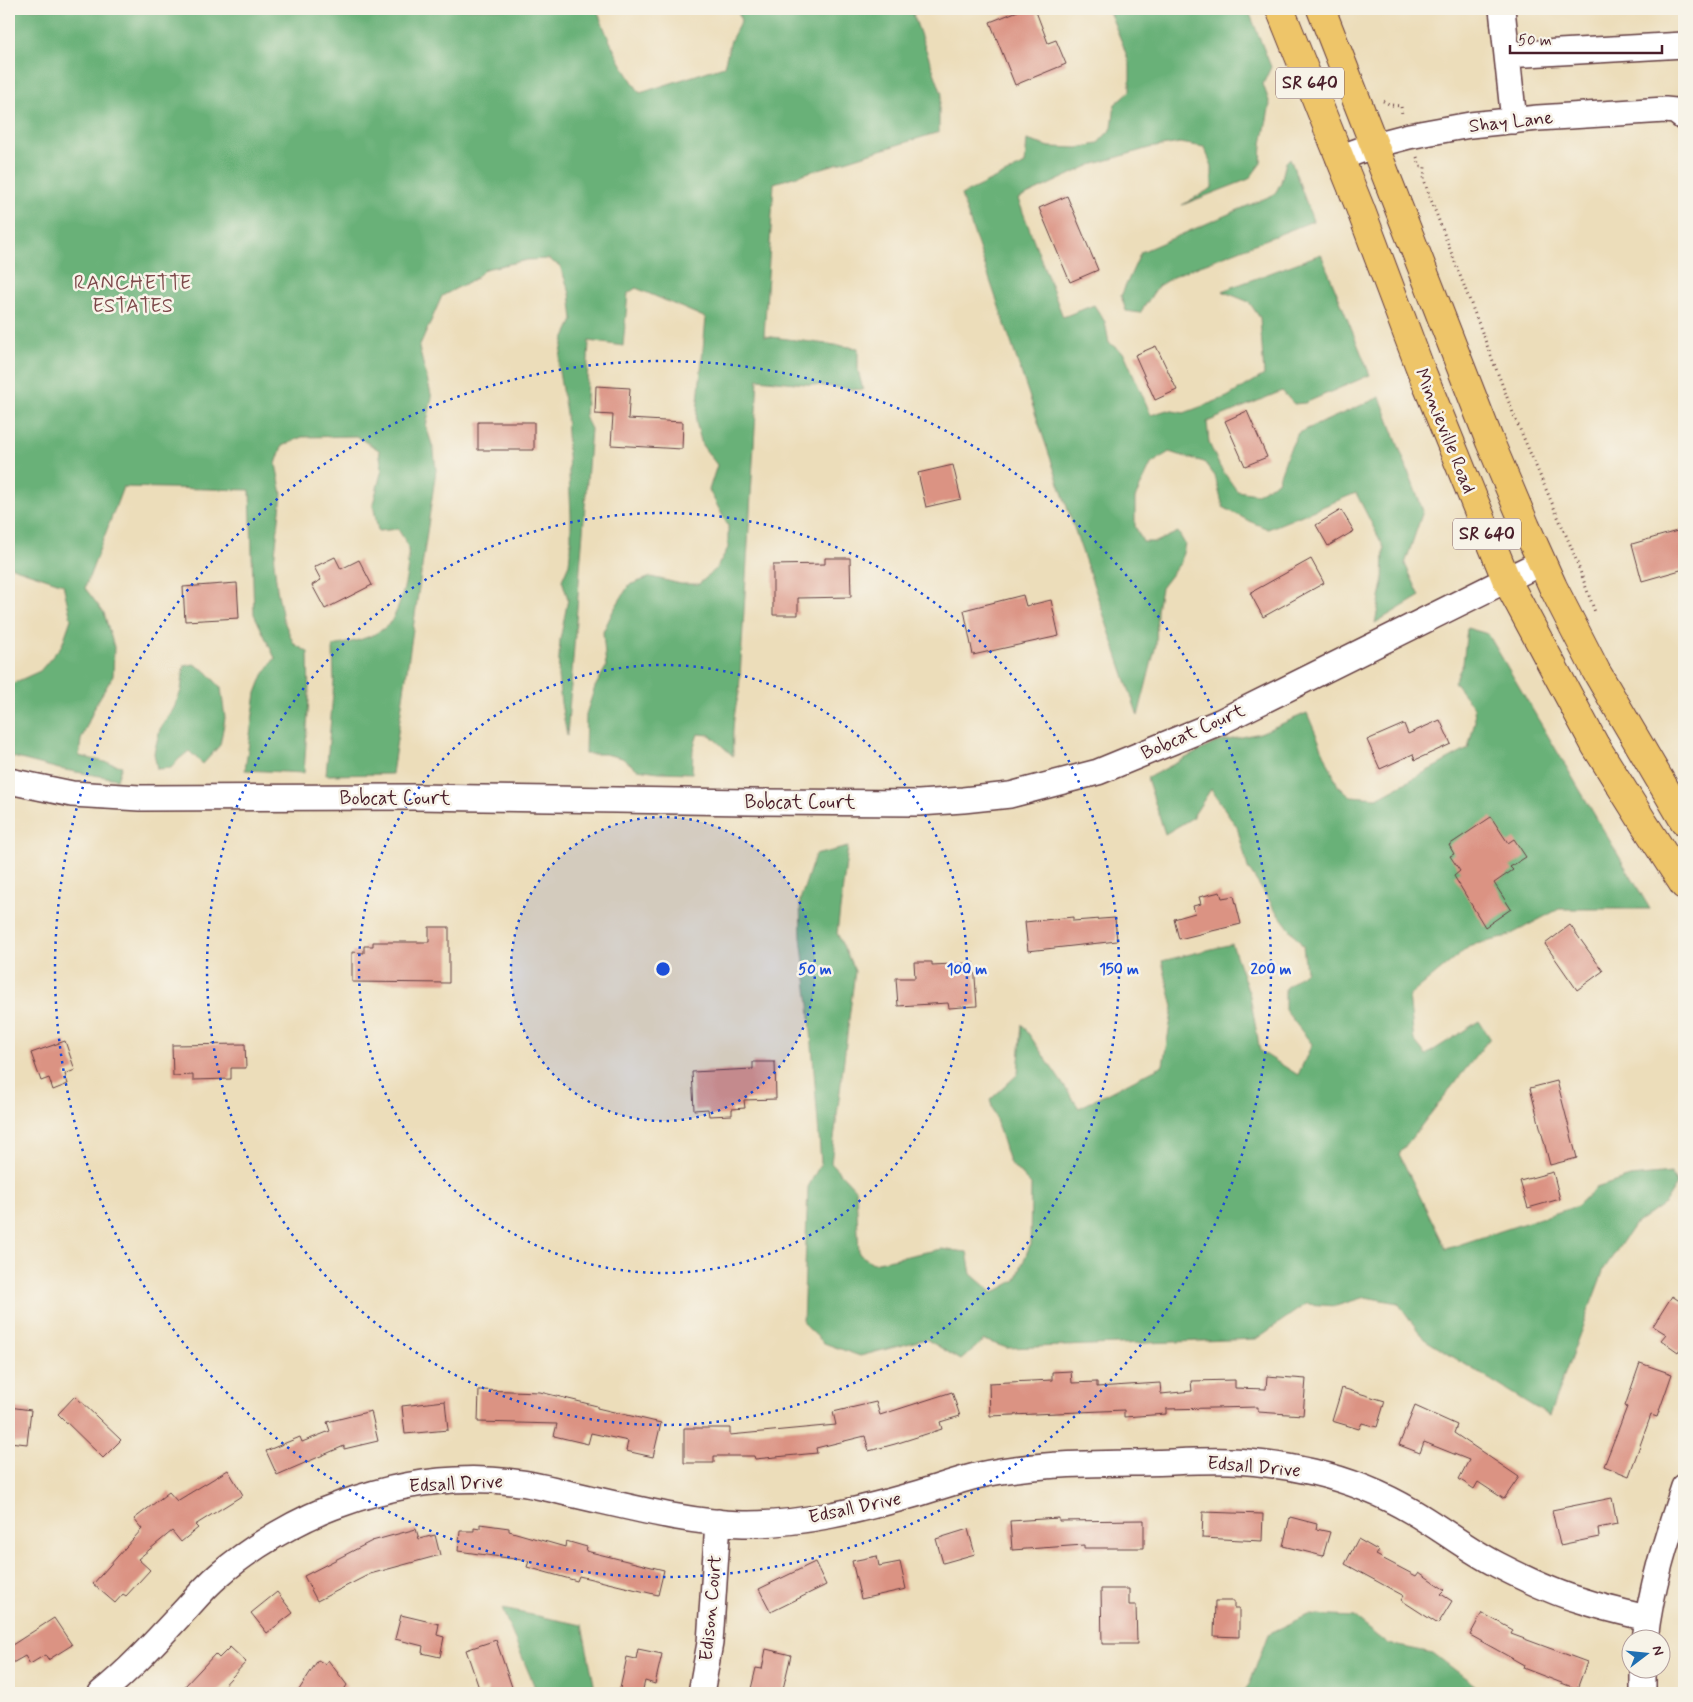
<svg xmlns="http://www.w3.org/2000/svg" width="1693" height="1702" font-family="Mynerve,sans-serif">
<rect width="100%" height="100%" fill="#f7f3e8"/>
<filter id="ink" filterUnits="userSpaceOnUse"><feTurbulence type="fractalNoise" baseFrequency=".02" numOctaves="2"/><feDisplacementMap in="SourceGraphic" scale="10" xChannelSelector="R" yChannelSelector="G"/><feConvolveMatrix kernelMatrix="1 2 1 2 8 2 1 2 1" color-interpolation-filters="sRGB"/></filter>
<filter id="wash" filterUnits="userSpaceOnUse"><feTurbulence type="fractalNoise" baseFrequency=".0096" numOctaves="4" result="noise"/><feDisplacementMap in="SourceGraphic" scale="20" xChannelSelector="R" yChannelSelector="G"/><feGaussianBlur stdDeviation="1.12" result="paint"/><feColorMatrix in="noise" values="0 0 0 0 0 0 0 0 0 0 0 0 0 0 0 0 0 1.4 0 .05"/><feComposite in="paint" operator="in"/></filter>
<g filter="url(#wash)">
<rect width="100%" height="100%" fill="#ecddba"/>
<path fill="#69b178" stroke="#5a6852" d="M 9,9 L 597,9 C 607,39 622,67 640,93 L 724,66 L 731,40 L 741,21 L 737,9 L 924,9 L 913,14 L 942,94 L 939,107 L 939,132 L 774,183 L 764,336 L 858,348 L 858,370 L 863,390 L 758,379 L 739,693 C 733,715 732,734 733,756 L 710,735 L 698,734 L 693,749 L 692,773 L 659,772 L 637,769 L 622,758 L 605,754 L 585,754 L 586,714 L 595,687 L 606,667 L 603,632 L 613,611 L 629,585 L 651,577 L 681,584 L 699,584 L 716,569 L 728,548 L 728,526 L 709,490 L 717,465 L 702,445 L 696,422 L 706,318 L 636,288 L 628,293 L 623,346 L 589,341 L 585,417 L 591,429 L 567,736 L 561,703 L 558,676 L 560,640 L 568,599 L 562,580 L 569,564 L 571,542 L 571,515 L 566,413 L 558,366 L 564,339 L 573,320 L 570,293 L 560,266 L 548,259 L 527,260 L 485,269 L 476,278 L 442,296 L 419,348 L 432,398 L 426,426 L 434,451 L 436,470 L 392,774 L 326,775 L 334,682 L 333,646 C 352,642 371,639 387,626 C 401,613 410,568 408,550 C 408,543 401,535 398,529 L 378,531 L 373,504 L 382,469 L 379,450 L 356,436 L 302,437 L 282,446 L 276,464 L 282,494 L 274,562 L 277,589 L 283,619 L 294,644 L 308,652 L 309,698 L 304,773 L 245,770 L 256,693 L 263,675 L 275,658 L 254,614 L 250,490 L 123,487 L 85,588 L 104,613 L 114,647 L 113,676 L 96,704 L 81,740 L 79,756 L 122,766 L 117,779 L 59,769 L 9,756 L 9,685 L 40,671 L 62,645 L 71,619 L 63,584 L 9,566 Z
M 1108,9 L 1248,9 L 1271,67 L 1263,84 L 1270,104 L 1262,144 L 1261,163 L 1249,179 L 1182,205 L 1212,188 L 1212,166 L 1204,147 L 1180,143 L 1149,148 L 1091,165 L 1018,199 L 1063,317 L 1094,305 L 1105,322 L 1109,343 L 1124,353 L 1151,415 L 1167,410 L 1184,413 L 1227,397 L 1264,375 L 1260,318 L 1249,302 L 1222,291 L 1321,254 L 1370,375 L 1305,403 L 1294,404 L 1282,391 L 1207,422 L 1209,443 L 1220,467 L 1237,491 L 1257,494 L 1278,481 L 1288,453 L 1298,433 L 1380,397 L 1423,511 L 1405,564 L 1420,596 L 1375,623 L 1383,583 L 1384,548 L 1356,493 L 1268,529 L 1249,521 L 1223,507 L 1215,476 L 1204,462 L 1169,452 L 1151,464 L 1135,498 L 1135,526 L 1143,542 L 1156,542 L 1178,532 L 1185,544 L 1181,562 L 1161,588 L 1157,610 L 1156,645 L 1138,716 L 961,195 L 1025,164 L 1027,140 L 1050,147 L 1078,148 L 1097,144 L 1112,128 L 1115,104 L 1130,91 L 1130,66 L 1123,45 Z
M 1290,158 L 1313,221 L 1178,274 L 1158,286 L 1140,313 L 1126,311 L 1121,296 L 1141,252 L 1275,194 L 1281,182 L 1286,162 Z
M 1467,628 L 1488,634 L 1650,909 L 1559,909 L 1504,938 L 1471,945 L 1409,996 L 1414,1040 L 1426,1055 L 1479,1021 L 1490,1038 L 1399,1154 L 1446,1249 L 1577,1206 L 1596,1188 L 1630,1177 L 1671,1173 L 1677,1184 L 1665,1203 L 1634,1225 L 1604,1269 L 1549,1416 L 1424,1339 L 1398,1303 L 1365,1297 L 1336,1306 L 1306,1304 L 1256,1339 L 1007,1348 L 984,1340 L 961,1360 L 926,1339 L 860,1356 L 824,1343 L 803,1323 L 808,1187 L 821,1163 L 809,1005 L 801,937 L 800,900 L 815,855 L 848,847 L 837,933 L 855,971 L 831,1163 L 856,1190 L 859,1254 L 873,1263 L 941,1249 L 967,1252 L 971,1274 L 993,1293 L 1016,1280 L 1030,1245 L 1031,1185 L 1009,1162 L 990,1100 L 1018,1074 L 1022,1024 L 1079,1108 L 1163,1065 L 1173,1007 L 1162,961 L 1232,944 L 1250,996 L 1260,1051 L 1298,1075 L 1312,1044 L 1285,1010 L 1285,988 L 1306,971 L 1303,946 L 1276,911 L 1248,868 L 1237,827 L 1211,789 L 1192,818 L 1165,834 L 1147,778 L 1215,743 L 1260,733 L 1307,713 L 1338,786 L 1351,796 L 1377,798 L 1468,749 L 1475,721 L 1474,708 L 1454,682 L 1463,664 Z
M 194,664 L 207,672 L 221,688 L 225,718 L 220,745 L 203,764 L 189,751 L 179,759 L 171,768 L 157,769 L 154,753 L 160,729 L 174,708 L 181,691 L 184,666 Z
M 502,1609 L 582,1625 L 594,1684 L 589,1693 L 534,1693 L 534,1685 Z
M 1308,1615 L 1354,1617 L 1388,1644 L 1433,1653 L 1485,1693 L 1243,1693 L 1250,1683 L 1268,1634 Z"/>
<g id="blocks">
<path fill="#db9383" d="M 1023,9 L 1035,9 L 1048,43 L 1056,40 L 1066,64 L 1015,85 L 990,22 Z
M 1067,196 L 1098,270 L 1070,282 L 1039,208 Z
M 1156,346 L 1177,390 L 1155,400 L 1135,355 Z
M 596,386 L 630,388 L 628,419 L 683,422 L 682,449 L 611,445 L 613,415 L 595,414 Z
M 1247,411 L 1267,457 L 1245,466 L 1225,421 Z
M 478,422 L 534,422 L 534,450 L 478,450 Z
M 953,465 L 961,499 L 926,507 L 918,473 Z
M 1341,510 L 1354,531 L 1328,546 L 1316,525 Z
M 1684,529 L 1684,569 L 1642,581 L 1632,544 Z
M 335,557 L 341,569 L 359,560 L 372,585 L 325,609 L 312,585 L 321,580 L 314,567 Z
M 825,558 L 850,558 L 851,597 L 798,598 L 798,615 L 773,615 L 773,565 L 825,564 Z
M 1311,559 L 1324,583 L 1263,617 L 1250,593 Z
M 237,583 L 239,618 L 185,621 L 183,587 Z
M 1023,595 L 1026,606 L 1051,600 L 1059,636 L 973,655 L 964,610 Z
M 1440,720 L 1451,744 L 1415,760 L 1413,754 L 1380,769 L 1367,740 L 1404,724 L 1408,734 Z
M 1491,817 L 1508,843 L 1514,839 L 1526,857 L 1510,867 L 1513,870 L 1494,883 L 1511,909 L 1485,927 L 1454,876 L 1460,871 L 1450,856 L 1454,854 L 1449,845 Z
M 1220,892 L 1222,898 L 1234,896 L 1241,924 L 1179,939 L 1174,919 L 1195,913 L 1193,906 L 1201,904 L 1199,897 Z
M 1073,917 L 1073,921 L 1115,918 L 1117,941 L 1028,951 L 1025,922 Z
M 1570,925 L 1603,971 L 1577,990 L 1545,944 Z
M 429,927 L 449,927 L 449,983 L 352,982 L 352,952 L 364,953 L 364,946 L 373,946 L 373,942 L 429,942 Z
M 914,962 L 932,962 L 932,965 L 974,963 L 977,1006 L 949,1008 L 948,1003 L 898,1006 L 896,978 L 915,978 Z
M 65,1041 L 75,1070 L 65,1074 L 68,1084 L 53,1090 L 49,1078 L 41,1081 L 31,1053 Z
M 245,1044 L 246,1068 L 231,1068 L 231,1079 L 193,1080 L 193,1075 L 173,1076 L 172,1045 Z
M 753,1062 L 775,1062 L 776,1099 L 744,1100 L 745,1108 L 732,1109 L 732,1115 L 709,1116 L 708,1109 L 694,1110 L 692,1072 L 753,1069 Z
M 1557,1081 L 1577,1158 L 1550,1165 L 1530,1088 Z
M 1553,1172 L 1560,1199 L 1528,1208 L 1520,1181 Z
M 1672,1296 L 1684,1304 L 1684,1342 L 1678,1352 L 1661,1340 L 1666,1334 L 1653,1326 Z
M 1640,1363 L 1672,1374 L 1657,1417 L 1651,1415 L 1629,1476 L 1604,1466 L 1627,1407 L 1625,1406 Z
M 1071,1371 L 1072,1383 L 1097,1382 L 1097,1387 L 1160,1383 L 1161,1394 L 1192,1391 L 1191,1381 L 1235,1380 L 1235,1388 L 1266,1389 L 1267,1376 L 1306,1379 L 1303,1415 L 1258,1412 L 1258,1407 L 1166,1409 L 1166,1414 L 1124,1417 L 1124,1410 L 990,1416 L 989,1383 L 1052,1380 L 1052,1372 Z
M 1342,1388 L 1385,1401 L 1377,1427 L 1362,1423 L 1359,1429 L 1332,1421 Z
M 479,1390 L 540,1392 L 597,1406 L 597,1408 L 661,1423 L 653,1457 L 626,1451 L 628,1441 L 591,1433 L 588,1444 L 554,1436 L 557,1424 L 478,1422 Z
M 952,1392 L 960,1416 L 940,1422 L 942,1429 L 895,1444 L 869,1451 L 865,1436 L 816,1448 L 817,1453 L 755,1459 L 754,1456 L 714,1456 L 714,1463 L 684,1463 L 684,1428 L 730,1428 L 730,1435 L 836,1425 L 833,1412 L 876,1402 L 880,1415 Z
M 75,1396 L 121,1440 L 103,1458 L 58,1414 Z
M 445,1401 L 448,1430 L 405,1434 L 402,1406 Z
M 1415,1406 L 1457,1425 L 1454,1433 L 1519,1477 L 1504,1499 L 1478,1482 L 1474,1489 L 1459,1479 L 1469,1460 L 1424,1442 L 1420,1453 L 1399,1445 Z
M 9,1407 L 31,1410 L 27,1444 L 9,1442 Z
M 371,1411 L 378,1441 L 344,1449 L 344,1446 L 277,1475 L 266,1451 L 300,1437 L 302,1442 L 330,1431 L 327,1422 Z
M 228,1470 L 243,1495 L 195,1525 L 198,1528 L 181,1542 L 172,1531 L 138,1559 L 150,1570 L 126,1596 L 123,1594 L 115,1603 L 93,1584 L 142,1529 L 134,1519 L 169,1492 L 177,1501 Z
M 1612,1498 L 1617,1524 L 1598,1528 L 1599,1537 L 1560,1545 L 1552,1510 Z
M 1203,1512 L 1263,1514 L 1262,1541 L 1202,1538 Z
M 1290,1517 L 1317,1524 L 1316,1529 L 1330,1532 L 1323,1556 L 1283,1546 Z
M 1059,1518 L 1059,1521 L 1144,1520 L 1144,1548 L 1084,1548 L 1084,1545 L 1012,1550 L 1010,1521 Z
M 480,1524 L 509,1528 L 509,1531 L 565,1547 L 566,1541 L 587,1547 L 586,1551 L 664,1570 L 658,1595 L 579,1576 L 577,1581 L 527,1567 L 529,1561 L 458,1551 L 460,1531 L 474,1531 L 474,1528 L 480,1529 Z
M 416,1529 L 419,1539 L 435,1535 L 440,1555 L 370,1574 L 317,1601 L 304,1576 L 372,1541 Z
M 968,1529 L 975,1554 L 943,1563 L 936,1539 Z
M 1358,1539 L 1379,1551 L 1376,1555 L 1416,1576 L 1419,1572 L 1445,1590 L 1441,1594 L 1452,1601 L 1438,1624 L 1401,1600 L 1404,1596 L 1345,1564 Z
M 877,1556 L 879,1566 L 900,1562 L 906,1589 L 861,1599 L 852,1561 Z
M 815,1562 L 826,1585 L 771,1612 L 759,1589 Z
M 1101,1589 L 1129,1589 L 1129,1605 L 1136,1605 L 1137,1644 L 1102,1644 Z
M 277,1592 L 293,1613 L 267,1633 L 251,1613 Z
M 1215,1601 L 1234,1601 L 1234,1608 L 1239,1608 L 1239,1637 L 1214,1636 Z
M 1482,1613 L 1513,1630 L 1511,1634 L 1587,1662 L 1577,1689 L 1523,1668 L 1524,1665 L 1470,1635 Z
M 401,1615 L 439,1624 L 437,1635 L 444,1637 L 440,1657 L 422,1653 L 423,1646 L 395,1639 Z
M 54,1618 L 72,1645 L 48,1660 L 45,1655 L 30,1664 L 25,1656 L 9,1665 L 9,1647 Z
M 496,1640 L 514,1693 L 489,1693 L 487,1688 L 480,1691 L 466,1650 Z
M 230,1647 L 246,1662 L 217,1693 L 193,1693 L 185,1686 L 215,1654 L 219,1658 Z
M 638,1649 L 662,1654 L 655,1684 L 645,1681 L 642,1693 L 619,1693 L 627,1657 L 636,1659 Z
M 766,1649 L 791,1655 L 782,1693 L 750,1693 L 756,1668 L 762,1669 Z
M 318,1660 L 325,1664 L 328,1660 L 347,1685 L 342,1693 L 297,1693 Z"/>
</g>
</g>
<g filter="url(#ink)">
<use href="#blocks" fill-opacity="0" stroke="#623c40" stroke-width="1"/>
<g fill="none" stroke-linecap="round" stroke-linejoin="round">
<defs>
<path id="minor" d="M 1502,9 L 1514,121
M 1507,55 L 1684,45
M 1339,158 L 1375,145 L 1409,136 L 1470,125 L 1538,118 L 1665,110 L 1675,111 L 1684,118
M 9,781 L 72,794 L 140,798 L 415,797 L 748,802 L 919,803 L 963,800 L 1010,795 L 1098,772 L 1220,722 L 1542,562
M 1645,1640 C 1651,1585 1667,1538 1684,1487
M 101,1693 C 131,1669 157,1640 184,1611 C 195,1599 206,1586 219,1575 C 251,1547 300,1518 341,1504 C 396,1484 455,1475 513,1482 C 532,1484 552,1489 571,1494 C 626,1506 687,1523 743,1524 C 801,1525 860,1510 916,1494 C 937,1488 958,1480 980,1475 C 1029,1464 1080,1464 1130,1463 C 1163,1463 1197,1460 1230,1461 C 1258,1462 1285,1466 1313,1472 C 1347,1480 1383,1494 1413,1512 C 1442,1529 1468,1550 1498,1565 C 1525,1579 1554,1593 1583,1601 C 1604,1608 1626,1613 1647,1618
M 701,1693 L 710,1643 L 718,1522
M 1643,1693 L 1643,1670"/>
<path id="major" d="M 1280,9 L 1360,208 L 1419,365 L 1506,579 L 1595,745 L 1645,825 L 1684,885
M 1321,9 L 1490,442 L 1526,527 L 1553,587 L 1596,671 L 1684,821"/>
</defs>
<use href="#minor" stroke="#623c40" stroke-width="28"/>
<use href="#major" stroke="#623c40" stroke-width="30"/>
<path stroke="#623c40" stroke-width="3" stroke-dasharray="1 4" stroke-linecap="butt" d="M 1383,101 L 1391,105 L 1401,106 L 1402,116
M 1417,157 L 1420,166 L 1425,167 L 1424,180 L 1431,200 L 1515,418 L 1572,549 L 1595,612"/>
<use href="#minor" stroke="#fff" stroke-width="25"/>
<use href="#major" stroke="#eec569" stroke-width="28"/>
</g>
</g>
<circle cx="663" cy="969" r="152" fill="#1d4ed8" fill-opacity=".12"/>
<g fill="none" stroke="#1d4ed8" stroke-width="2.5" stroke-dasharray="2.5 5">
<circle cx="663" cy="969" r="152"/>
<circle cx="663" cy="969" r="304"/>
<circle cx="663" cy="969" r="456"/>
<circle cx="663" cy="969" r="608"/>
</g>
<g text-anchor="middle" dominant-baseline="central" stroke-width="5" stroke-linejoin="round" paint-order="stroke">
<g fill="#f7f3e8" stroke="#7e5f64" stroke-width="1">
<rect x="1276" y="67.5" width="68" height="31" rx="4"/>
<rect x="1453" y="518.5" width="68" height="31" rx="4"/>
</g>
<g font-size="18" font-weight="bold" fill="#4a1f2b">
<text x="1310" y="83">SR 640</text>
<text x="1487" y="534">SR 640</text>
</g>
<g font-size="19" fill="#4a1f2b" stroke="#f7f3e8">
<text transform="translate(1511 122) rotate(-6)">Shay Lane</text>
<text transform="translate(1445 431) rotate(68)">Minnieville Road</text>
<text transform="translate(1193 732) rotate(-24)">Bobcat Court</text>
<text x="395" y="798">Bobcat Court</text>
<text x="800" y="802">Bobcat Court</text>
<text transform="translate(1254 1467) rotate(5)">Edsall Drive</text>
<text transform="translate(456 1484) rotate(-3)">Edsall Drive</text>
<text transform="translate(855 1508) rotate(-12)">Edsall Drive</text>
<text transform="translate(711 1608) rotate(-85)">Edison Court</text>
</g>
<g font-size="20" letter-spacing="1" fill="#7d484a" stroke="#f7f3e8">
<text x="133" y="283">RANCHETTE<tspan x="133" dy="23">ESTATES</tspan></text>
</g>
</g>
<circle cx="663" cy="969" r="8" fill="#1d4ed8" stroke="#f7f3e8" stroke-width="2.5"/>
<g font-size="15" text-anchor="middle" font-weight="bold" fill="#1d4ed8" stroke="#f7f3e8" stroke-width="5" stroke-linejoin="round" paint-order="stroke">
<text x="815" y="974">50 m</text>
<text x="967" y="974">100 m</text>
<text x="1119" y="974">150 m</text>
<text x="1271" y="974">200 m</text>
</g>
<rect width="1693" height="1702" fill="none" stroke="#f7f3e8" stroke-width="30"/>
<g transform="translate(1646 1654) rotate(74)"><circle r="24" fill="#f7f3e8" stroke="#b29e9c"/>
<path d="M0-4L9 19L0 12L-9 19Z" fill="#1f6fb2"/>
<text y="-8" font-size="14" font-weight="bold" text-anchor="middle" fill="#4a1f2b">N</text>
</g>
<path d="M1510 45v8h152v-8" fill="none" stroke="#4a1f2b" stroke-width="2.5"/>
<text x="1518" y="45" font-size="15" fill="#4a1f2b" stroke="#f7f3e8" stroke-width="4" paint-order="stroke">50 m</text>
</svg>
